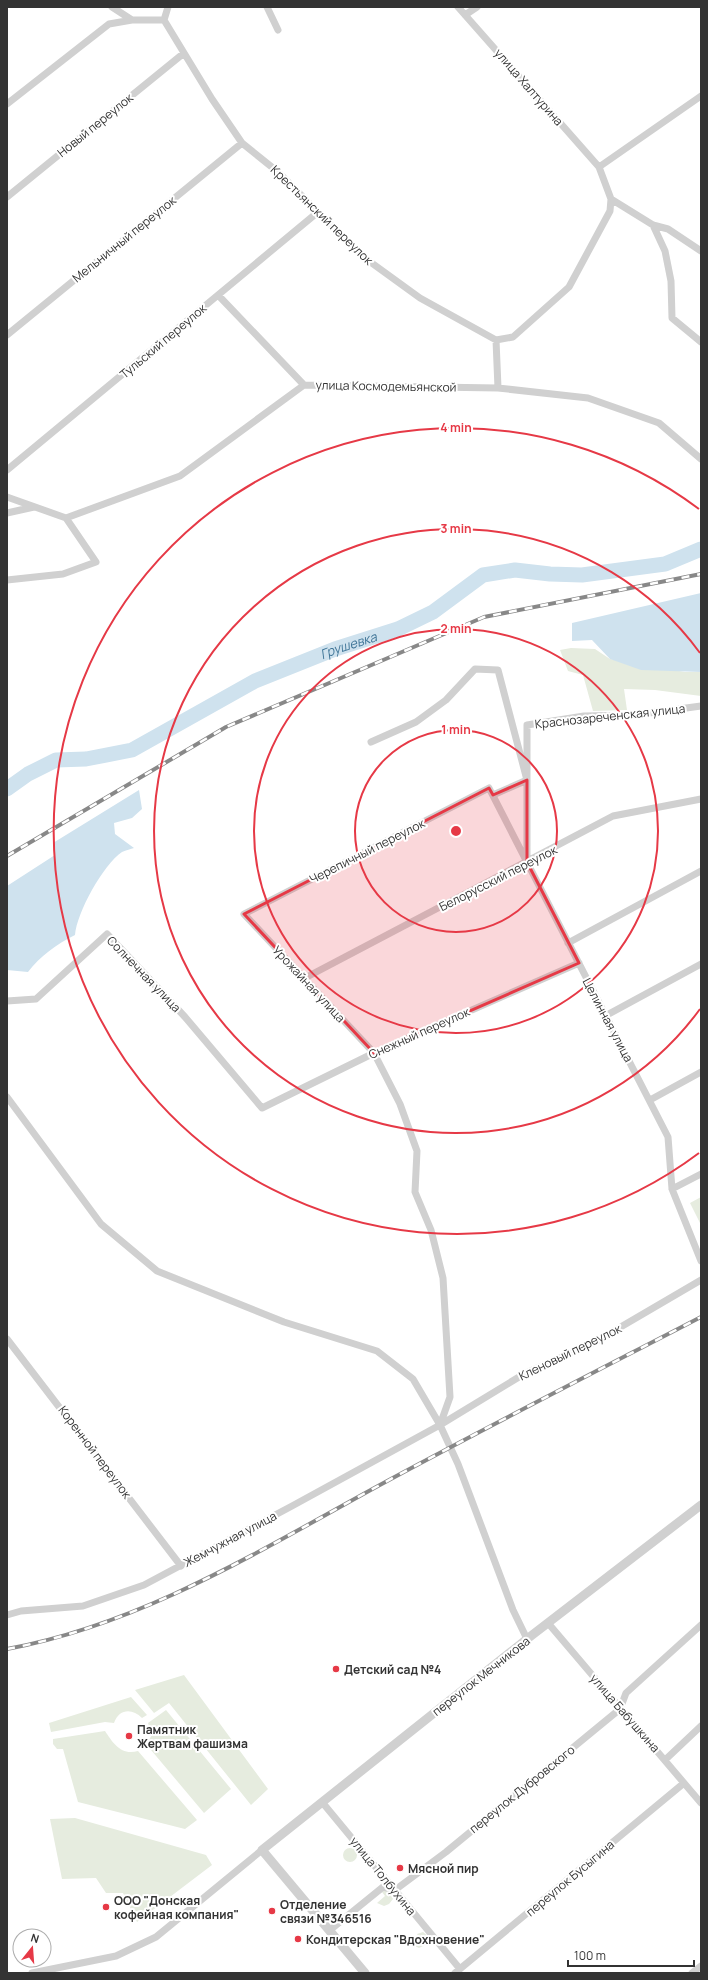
<svg xmlns="http://www.w3.org/2000/svg" width="708" height="1980" font-family="Manrope,sans-serif">
<rect width="100%" height="100%" fill="#fff"/>
<path fill="#e6ecdf" d="M 571,648 L 595,649 L 610,659 L 685,672 L 701,672 L 701,696 L 655,690 L 624,689 L 627,710 L 593,711 L 583,675 L 568,671 L 560,650 Z
M 701,1197 L 701,1225 L 690,1203 Z
M 184,1675 L 268,1789 L 251,1805 L 169,1703 L 154,1713 L 135,1690 Z
M 131,1697 L 147,1715 L 142,1718 C 132,1708 119,1709 114,1723 L 105,1722 L 51,1732 L 49,1723 Z
M 166,1710 L 231,1789 L 204,1813 L 146,1744 L 152,1735 L 148,1723 Z
M 105,1731 C 113,1743 121,1756 138,1751 L 197,1820 L 185,1829 L 78,1802 L 63,1749 L 57,1749 L 53,1744 L 53,1739 Z
M 75,1818 L 206,1855 L 212,1865 L 137,1922 L 123,1893 L 106,1893 L 96,1878 L 62,1879 L 50,1819 Z
M343 1855a7 7 0 1 1 14 0a7 7 0 1 1-14 0Z
M 385,1890 L 390,1891 L 393,1899 L 389,1904 L 384,1906 L 377,1903 L 385,1896 L 382,1892 Z
M 423,1932 L 428,1936 L 427,1944 L 419,1948 L 413,1945 L 420,1939 L 417,1934 Z"/>
<path fill="#cfe2ee" d="M 701,593 L 701,672 L 641,670 L 610,659 L 592,640 L 572,641 L 572,623 Z
M 139,790 L 142,809 L 132,818 L 114,823 L 115,834 L 134,848 C 131,849 126,850 122,852 C 103,865 77,912 75,935 C 57,944 40,956 28,972 L 7,970 L 7,886 L 55,855 L 53,843 Z"/>
<g fill="none" stroke-linecap="round" stroke-linejoin="round">
<path stroke="#cfe2ee" stroke-width="15" id="s1" d="M 7,789 L 28,774 L 56,760 L 86,759 L 132,750 L 255,681 L 335,649 L 398,629 L 433,612 L 483,575 L 515,570 L 550,574 L 582,575 L 665,564 L 701,549"/>
<path stroke="#d0d0d0" stroke-width="7" d="M 112,7 L 132,20 L 164,20
M 267,7 L 278,30
M 465,15 L 477,7
M 164,20 L 212,99 L 242,143 L 278,172 L 362,256 L 420,298 L 496,340 L 513,337 L 569,287 L 610,211 L 611,199 L 599,167 L 458,7
M 164,20 L 168,7
M 7,104 L 109,24 L 132,20
M 599,167 L 701,96
M 7,197 L 184,53
M 611,199 L 653,225 L 668,229 L 701,251
M 653,225 L 665,251 L 671,281 L 672,318 L 701,342
M 218,295 L 304,385
M 7,335 L 242,143
M 496,340 L 498,388
M 7,470 L 318,212
M 7,497 L 66,518 L 180,476 L 304,385 L 498,388 L 588,398 L 659,423 L 701,459
M 7,513 L 34,507
M 7,580 L 63,574 L 96,562 L 66,518
M 371,742 L 416,722 L 446,700 L 475,669 L 498,670 L 527,780 L 493,795
M 527,860 L 527,725 L 584,716 L 634,715 L 701,706
M 568,943 L 701,871
M 303,979 L 613,816 L 701,799
M 7,1001 L 36,999 L 107,934 L 185,1017 L 262,1108 L 374,1053 L 579,963
M 605,1016 L 701,964
M 7,1097 L 101,1224 L 157,1271 L 284,1322 L 377,1351 L 413,1379 L 440,1425 L 458,1464 L 513,1610 L 527,1639
M 650,1100 L 701,1072
M 672,1189 L 701,1174
M 7,1339 L 181,1566
M 440,1425 L 450,1397 L 443,1278 L 431,1230 L 415,1192 L 417,1151 L 400,1104 L 374,1053 L 244,914 L 489,788 L 668,1137 L 672,1189 L 701,1261
M 7,1615 L 21,1611 L 83,1606 L 144,1585 L 292,1506 L 440,1425 L 524,1374 L 595,1342 L 701,1280
M 548,1623 L 701,1803
M 665,1760 L 701,1726
M 322,1802 L 460,1969
M 330,1930 L 383,1887 L 395,1890 L 446,1852 L 620,1709 L 626,1693 L 701,1625
M 32,1973 L 116,1956 L 156,1937 L 262,1850
M 455,1973 L 684,1783
M 692,1973 L 701,1966"/>
<path stroke="#d0d0d0" stroke-width="9" d="M 365,1973 L 262,1850 L 527,1639 L 701,1505"/>
<defs>
<path id="rail" d="M 7,856 L 226,727 L 484,617 L 701,574
M 7,1649 C 142,1624 259,1551 378,1486 C 485,1428 593,1373 701,1317"/>
</defs>
<use href="#rail" stroke="#888" stroke-width="4"/>
<use href="#rail" stroke="#fff" stroke-width="2.5" stroke-dasharray="8" stroke-linecap="butt"/>
</g>
<path fill="#e63946" fill-opacity="0.2" stroke="#e63946" stroke-width="3" stroke-linejoin="round" d="M 527,780 L 527,862 L 579,963 L 374,1053 L 244,914 L 489,788 L 493,795 Z"/>
<g fill="none" stroke="#e63946" stroke-width="2">
<circle cx="456" cy="831" r="101"/>
<circle cx="456" cy="831" r="202"/>
<path d="M700 1009A302 302 0 1 1 700 653"/>
<path d="M699 1153A403 403 0 1 1 699 509"/>
</g>
<g fill="#e63946" stroke="#fff" stroke-width="1.5">
<circle cx="336" cy="1669" r="4"/>
<circle cx="129" cy="1736" r="4"/>
<circle cx="400" cy="1868" r="4"/>
<circle cx="106" cy="1907" r="4"/>
<circle cx="272" cy="1911" r="4"/>
<circle cx="298" cy="1939" r="4"/>
</g>
<g text-anchor="middle" dominant-baseline="central" stroke-width="4" stroke-linejoin="round" paint-order="stroke">
<g font-size="12" fill="#333" stroke="#fff">
<text transform="translate(529 87) rotate(49)">улица Халтурина</text>
<text transform="translate(95 125) rotate(-39)">Новый переулок</text>
<text transform="translate(322 215) rotate(44)">Крестьянский переулок</text>
<text transform="translate(124 239) rotate(-39)">Мельничный переулок</text>
<text transform="translate(163 341) rotate(-40)">Тульский переулок</text>
<text transform="translate(386 386) rotate(1)">улица Космодемьянской</text>
<text transform="translate(610 716) rotate(-6)">Краснозареченская улица</text>
<text transform="translate(367 851) rotate(-27)">Черепичный переулок</text>
<text transform="translate(498 878) rotate(-27)">Белорусский переулок</text>
<text transform="translate(144 974) rotate(46)">Солнечная улица</text>
<text transform="translate(309 984) rotate(47)">Урожайная улица</text>
<text transform="translate(608 1020) rotate(62)">Целинная улица</text>
<text transform="translate(419 1033) rotate(-24)">Снежный переулок</text>
<text transform="translate(570 1352) rotate(-26)">Кленовый переулок</text>
<text transform="translate(95 1452) rotate(53)">Коренной переулок</text>
<text transform="translate(230 1539) rotate(-28)">Жемчужная улица</text>
<text transform="translate(481 1676) rotate(-38)">переулок Мечникова</text>
<text transform="translate(625 1713) rotate(49)">улица Бабушкина</text>
<text transform="translate(522 1789) rotate(-39)">переулок Дубровского</text>
<text transform="translate(383 1876) rotate(51)">улица Толбухина</text>
<text transform="translate(570 1878) rotate(-40)">переулок Бусыгина</text>
</g>
<g font-size="12" font-weight="bold" fill="#333" stroke="#fff" text-anchor="start">
<text x="344" y="1669">Детский сад №4</text>
<text x="137" y="1729">Памятник<tspan x="137" dy="14">Жертвам фашизма</tspan></text>
<text x="408" y="1868">Мясной пир</text>
<text x="114" y="1900">ООО "Донская<tspan x="114" dy="14">кофейная компания"</tspan></text>
<text x="280" y="1904">Отделение<tspan x="280" dy="14">связи №346516</tspan></text>
<text x="306" y="1939">Кондитерская "Вдохновение"</text>
</g>
<g font-size="13" font-style="italic" fill="#3f7597" stroke="#fff">
<text stroke="none"><textPath href="#s1" startOffset="375">Грушевка</textPath></text>
</g>
</g>
<circle cx="456" cy="831" r="6" fill="#e63946" stroke="#fff" stroke-width="2"/>
<g font-size="12" text-anchor="middle" font-weight="bold" fill="#e63946" stroke="#fff" stroke-width="4" stroke-linejoin="round" paint-order="stroke">
<text x="456" y="432">4 min</text>
<text x="456" y="533">3 min</text>
<text x="456" y="633">2 min</text>
<text x="456" y="734">1 min</text>
</g>
<rect width="708" height="1980" fill="none" stroke="#333333" stroke-width="16"/>
<g transform="translate(32 1948) rotate(17)"><circle r="19" fill="#ffffff" stroke="#adadad"/>
<path d="M0-3L7 15L0 10L-7 15Z" fill="#e63946"/>
<text y="-6" font-size="11" font-weight="bold" text-anchor="middle" fill="#333333">N</text>
</g>
<path d="M568 1960v6h126v-6" fill="none" stroke="#333333" stroke-width="2"/>
<text x="574" y="1960" font-size="12" fill="#333333" stroke="#ffffff" stroke-width="3" paint-order="stroke">100 m</text>
</svg>
